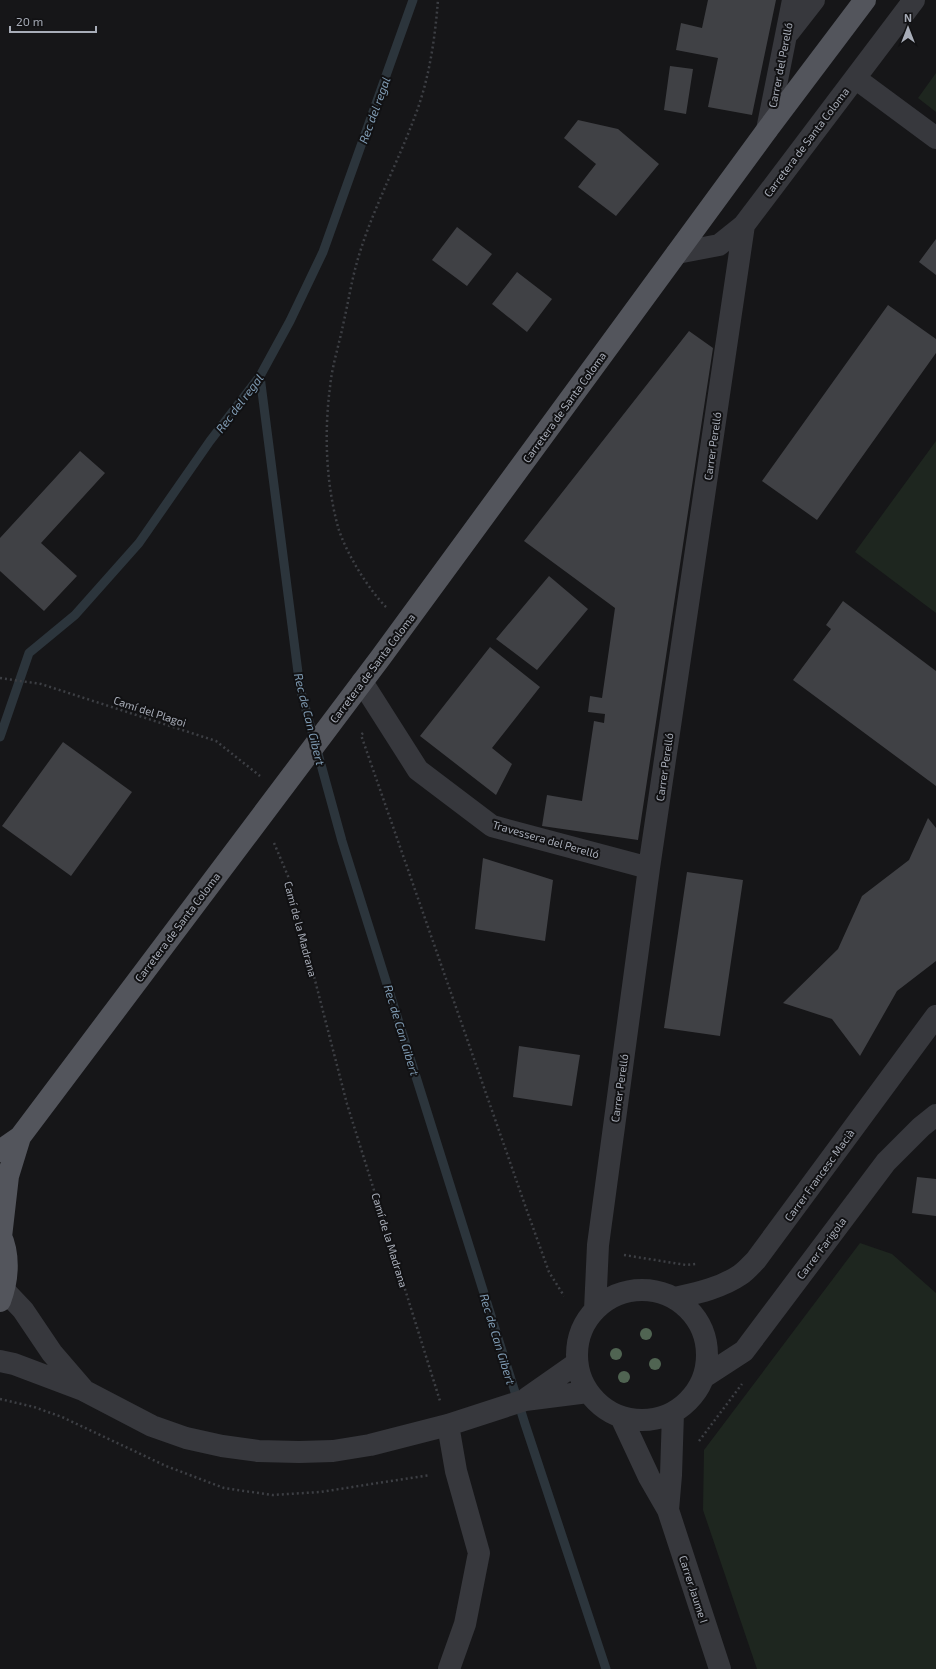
<svg xmlns="http://www.w3.org/2000/svg" width="936" height="1669" font-family="'Exo 2',sans-serif">
<rect width="100%" height="100%" fill="#161618"/>
<path fill="#1e261f" d="M 936,73 L 936,112 L 918,98 Z
M 936,441 L 936,613 L 855,552 Z
M 860,1243 L 892,1254 L 936,1293 L 936,1669 L 757,1669 L 703,1510 L 704,1450 Z"/>
<g fill="none" stroke-linecap="round" stroke-linejoin="round">
<path stroke="#2c353c" stroke-width="9" d="M 260,376 L 300,688 L 342,841 L 525,1424 L 606,1669
M 0,737 L 29,653 L 75,615 L 139,543 L 210,441 L 260,376 L 290,321 L 323,252 L 413,0"/>
</g>
<path fill="#404145" d="M 708,0 L 776,0 L 752,115 L 708,107 L 718,58 L 676,50 L 681,23 L 702,28 Z
M 670,66 L 693,69 L 686,114 L 664,110 Z
M 578,120 L 618,129 L 659,164 L 616,216 L 578,187 L 596,164 L 564,138 Z
M 457,227 L 492,254 L 467,286 L 432,260 Z
M 936,239 L 936,275 L 919,262 Z
M 517,272 L 552,299 L 527,332 L 492,304 Z
M 888,305 L 936,339 L 936,353 L 817,520 L 762,481 Z
M 689,331 L 713,348 L 638,840 L 542,826 L 547,795 L 582,801 L 594,721 L 604,723 L 605,714 L 588,712 L 590,696 L 602,698 L 615,608 L 524,541 Z
M 80,451 L 105,473 L 41,543 L 77,576 L 44,611 L 0,571 L 0,538 Z
M 549,576 L 588,609 L 537,670 L 496,639 Z
M 843,601 L 936,671 L 936,786 L 793,680 L 831,629 L 826,625 Z
M 490,647 L 540,687 L 492,748 L 512,764 L 496,795 L 420,736 Z
M 63,742 L 132,792 L 71,876 L 2,826 Z
M 928,818 L 936,828 L 936,961 L 897,991 L 860,1056 L 832,1019 L 783,1003 L 838,949 L 862,896 L 909,860 Z
M 483,858 L 553,880 L 545,941 L 475,929 Z
M 687,872 L 743,880 L 720,1036 L 664,1028 Z
M 519,1046 L 580,1055 L 572,1106 L 513,1097 Z
M 917,1177 L 936,1179 L 936,1216 L 912,1213 Z"/>
<g fill="none" stroke-linecap="round" stroke-linejoin="round">
<path stroke="#3d3f44" stroke-width="2.5" stroke-dasharray="2 3" stroke-linecap="butt" d="M 386,607 C 368,589 345,551 338,527 C 326,483 324,433 330,387 C 332,366 339,345 343,325 C 348,304 351,283 357,262 C 371,212 397,165 415,116 C 429,80 435,39 438,0
M 0,678 L 41,684 L 216,741 L 260,776
M 363,733 L 361,735 L 526,1208 L 549,1272 L 564,1296
M 274,843 L 288,876 L 347,1104 L 440,1401
M 624,1255 L 686,1265 L 696,1264
M 0,1399 L 34,1407 L 62,1417 L 166,1466 L 224,1488 L 272,1495 L 320,1492 L 430,1475
M 699,1441 L 742,1384"/>
<path stroke="#37383d" stroke-width="22" d="M 789,32 L 814,0
M 855,78 L 936,138
M 767,130 L 793,0
M 677,253 L 719,245 L 744,225 L 914,0
M 362,682 L 418,770 L 492,826 L 649,868
M577 1355a65 65 0 1 1 130 0a65 65 0 1 1-130 0Z
M 4,1290 L 23,1310 L 52,1353 L 83,1389
M 675,1298 C 697,1293 721,1288 740,1275 C 746,1271 751,1265 756,1260 L 936,1016
M 595,1310 L 598,1245 L 649,868 L 744,225
M 0,1361 L 14,1364 L 83,1390 L 152,1426 L 186,1438 L 222,1446 L 258,1451 L 299,1452 L 333,1451 L 370,1445 L 448,1425 L 525,1400 L 588,1392
M 704,1377 L 744,1351 L 886,1162 L 921,1127 L 936,1115
M 527,1398 L 577,1363
M 621,1417 L 649,1477 L 668,1510 L 720,1669
M 448,1425 L 456,1471 L 479,1553 L 465,1624 L 449,1669
M 668,1510 L 671,1475 L 673,1413"/>
<path stroke="#53555c" stroke-width="22" d="M 0,1151 L 20,1137 L 381,657 L 767,130 L 865,0
M 0,1234 C 10,1255 8,1280 0,1301
M 1,1237 L 8,1176 L 20,1137"/>
</g>
<g fill="#506452">
<circle cx="646" cy="1334" r="6"/>
<circle cx="616" cy="1354" r="6"/>
<circle cx="655" cy="1364" r="6"/>
<circle cx="624" cy="1377" r="6"/>
</g>
<g text-anchor="middle" dominant-baseline="central" stroke-width="4" stroke-linejoin="round" paint-order="stroke">
<g font-size="11" fill="#a8adb8" stroke="#111113">
<text transform="translate(780 65) rotate(-79)">Carrer del Perelló</text>
<text transform="translate(806 142) rotate(-53)">Carretera de Santa Coloma</text>
<text transform="translate(564 407) rotate(-54)">Carretera de Santa Coloma</text>
<text transform="translate(712 446) rotate(-82)">Carrer Perelló</text>
<text transform="translate(372 668) rotate(-53)">Carretera de Santa Coloma</text>
<text transform="translate(150 711) rotate(18)">Camí del Plagoi</text>
<text transform="translate(664 767) rotate(-82)">Carrer Perelló</text>
<text transform="translate(546 839) rotate(16)">Travessera del Perelló</text>
<text transform="translate(177 927) rotate(-53)">Carretera de Santa Coloma</text>
<text transform="translate(301 929) rotate(75)">Camí de la Madrana</text>
<text transform="translate(619 1088) rotate(-82)">Carrer Perelló</text>
<text transform="translate(819 1175) rotate(-54)">Carrer Francesc Macià</text>
<text transform="translate(390 1240) rotate(73)">Camí de la Madrana</text>
<text transform="translate(821 1248) rotate(-53)">Carrer Farigola</text>
<text transform="translate(694 1589) rotate(72)">Carrer Jaume I</text>
</g>
<g font-size="12" font-style="italic" fill="#7f9bb3" stroke="#111113">
<text transform="translate(374 110) rotate(-70)">Rec del regal</text>
<text transform="translate(239 403) rotate(-53)">Rec del regal</text>
<text transform="translate(310 719) rotate(76)">Rec de Can Gibert</text>
<text transform="translate(402 1030) rotate(73)">Rec de Can Gibert</text>
<text transform="translate(498 1339) rotate(73)">Rec de Can Gibert</text>
</g>
</g>
<g transform="translate(908 28)" stroke="#111113" stroke-width="3" paint-order="stroke">
<path d="M0-3L7 15L0 10L-7 15Z" fill="#a8adb8"/>
<text y="-6" font-size="11" font-weight="bold" text-anchor="middle" fill="#a8adb8">N</text>
</g>
<path d="M10 26v6h86v-6" fill="none" stroke="#a8adb8" stroke-width="2"/>
<text x="16" y="26" font-size="12" fill="#a8adb8" stroke="#111113" stroke-width="3" paint-order="stroke">20 m</text>
</svg>
